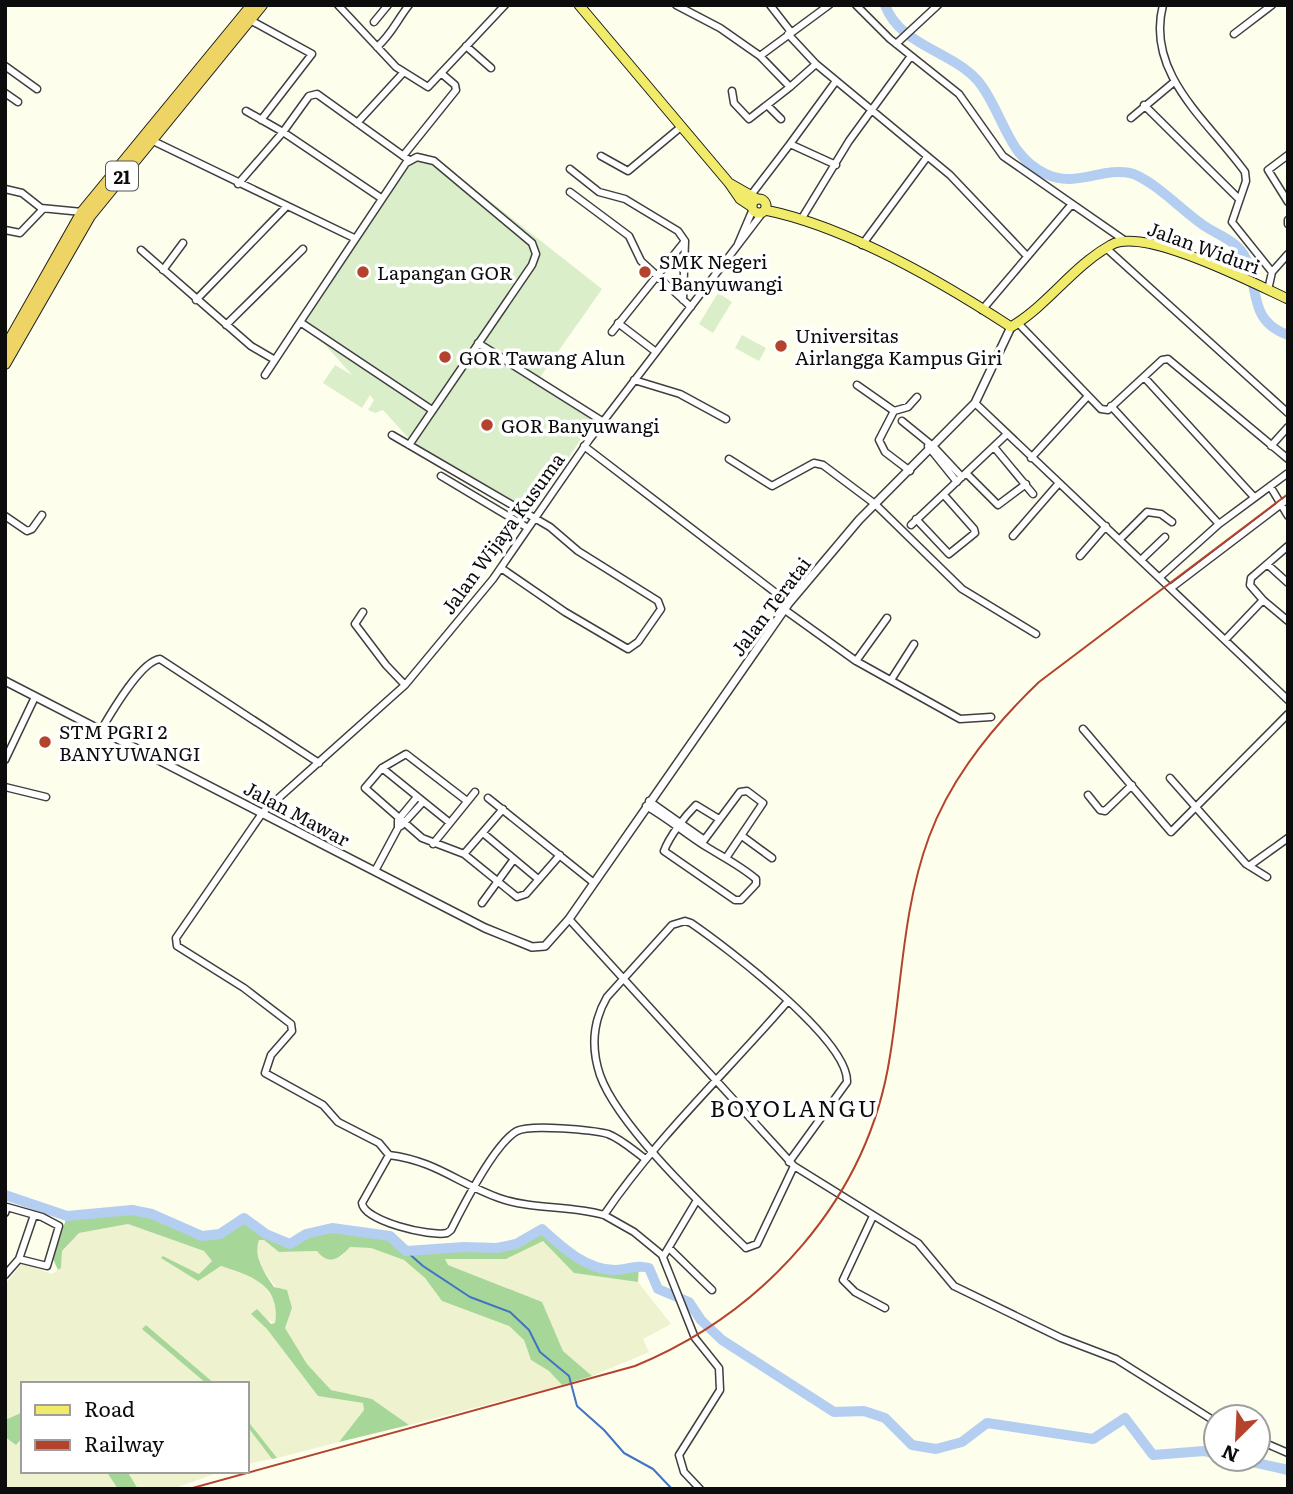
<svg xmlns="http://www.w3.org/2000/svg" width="1293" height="1494" font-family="Literata,serif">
<rect width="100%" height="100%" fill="#fefeed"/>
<path fill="#eef2ce" d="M 128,1224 L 204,1251 L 212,1261 L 199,1274 L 164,1256 L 197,1281 L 221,1266 L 258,1277 L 276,1304 L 275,1323 L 251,1314 L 267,1328 L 318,1396 L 363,1403 L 364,1410 L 339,1442 L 277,1458 L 247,1420 L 247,1384 L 215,1384 L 146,1325 L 143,1329 L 207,1384 L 23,1384 L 23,1412 L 5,1420 L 5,1285 L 22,1263 L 52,1274 L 61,1268 L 62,1251 L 79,1233 Z
M 259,1240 L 264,1240 L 279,1252 L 317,1251 L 341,1257 L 349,1247 L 371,1248 L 404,1260 L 425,1278 L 442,1301 L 509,1326 L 524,1340 L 531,1360 L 549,1371 L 562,1385 L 409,1425 L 372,1399 L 331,1390 L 307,1364 L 284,1328 L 292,1308 L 260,1266 L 257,1247 Z
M 543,1240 L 574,1273 L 638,1282 L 671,1324 L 643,1339 L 649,1352 L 592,1376 L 563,1351 L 541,1302 L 448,1265 L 444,1259 L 506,1259 Z
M 247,1426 L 272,1459 L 247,1464 Z
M 5,1437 L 16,1445 L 23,1437 L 23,1471 L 106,1471 L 118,1489 L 5,1489 Z
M 127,1471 L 213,1471 L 214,1474 L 173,1489 L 138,1489 Z"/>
<path fill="#a7d699" d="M 132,1210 C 156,1215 199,1242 221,1233 C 230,1230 235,1222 244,1218 L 266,1234 L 290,1244 L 306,1234 L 332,1228 L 390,1236 L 406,1251 L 463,1247 L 497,1248 L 516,1244 L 542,1229 C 574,1258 595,1275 639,1265 L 638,1282 L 574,1273 L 543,1241 L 506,1259 L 445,1259 L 448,1265 L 542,1302 L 563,1351 L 592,1376 L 562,1385 L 549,1371 L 531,1360 L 524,1340 L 509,1326 L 442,1301 L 425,1278 L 404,1260 L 371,1248 L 350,1247 C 339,1259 329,1266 317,1251 L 279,1252 L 264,1240 L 259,1240 C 253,1257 265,1274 274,1287 L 287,1290 L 292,1308 L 285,1328 L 307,1364 L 331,1390 L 372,1399 L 409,1425 L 339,1442 L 364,1410 L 363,1403 L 318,1396 L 267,1329 L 251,1314 L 257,1309 L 271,1324 L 275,1323 C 281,1285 250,1275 221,1266 L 198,1281 L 161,1258 L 163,1256 L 199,1274 L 212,1261 L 204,1251 L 128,1224 L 79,1233 L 62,1251 L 61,1268 L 58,1270 L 53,1259 L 67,1216 Z
M 146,1325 L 215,1384 L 207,1384 L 142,1329 Z
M 23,1412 L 23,1437 L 16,1445 L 5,1437 L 5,1420 Z
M 247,1420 L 277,1458 L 272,1459 L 247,1426 Z
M 106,1471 L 127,1471 L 138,1489 L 118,1489 Z"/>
<path fill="#daeeca" d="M 422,153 L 434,157 L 602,289 L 536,383 L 593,421 L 531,514 L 414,444 L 383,410 L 375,413 L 368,410 L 374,400 L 370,395 L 362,408 L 323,383 L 335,365 L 352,375 L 304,321 L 410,162 Z
M 718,293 L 732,302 L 713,333 L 699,324 Z
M 742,335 L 766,348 L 759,361 L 735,348 Z"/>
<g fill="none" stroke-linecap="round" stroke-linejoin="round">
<path stroke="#4073c5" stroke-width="2" d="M 406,1251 L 423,1266 L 470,1297 L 510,1312 L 529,1330 L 540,1352 L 569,1376 L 577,1406 L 604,1430 L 624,1453 L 653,1469 L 672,1489"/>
<path stroke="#b4cef2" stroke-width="10" d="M 885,5 C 900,46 952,51 978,81 C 1003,111 1006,156 1046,174 C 1075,188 1103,167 1130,173 C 1136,174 1147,181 1153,185 C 1170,197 1186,213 1203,225 C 1219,236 1239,241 1247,261 C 1259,291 1249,321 1288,335
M 5,1195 L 67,1216 L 132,1210 L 152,1214 L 202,1236 L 220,1234 L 244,1218 L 266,1234 L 290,1244 L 306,1234 L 332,1228 L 390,1236 L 406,1251 L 464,1247 L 497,1248 L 516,1244 L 542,1229 C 562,1247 586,1270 615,1270 C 628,1270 636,1264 649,1268 L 658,1289 L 689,1302 L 701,1320 L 722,1340 L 834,1412 L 864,1411 L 885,1418 L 912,1445 L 936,1449 L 962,1442 L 987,1423 L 1093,1439 L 1125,1418 L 1153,1455 L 1204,1451 L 1216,1454
M 1239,1459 L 1288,1470"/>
<defs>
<path id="minor" d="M 338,5 L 396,67 L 428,87 L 505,5
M 676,5 L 720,28 L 760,56 L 829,5
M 770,5 L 791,32
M 856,5 L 890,39 L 959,94 L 1003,156 L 1124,240
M 1163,5 C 1145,74 1209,122 1245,172 L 1246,181 L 1232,222 L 1272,272
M 250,20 L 312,54 L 261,120
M 374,22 L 388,5
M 788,34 L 816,64
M 1234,34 L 1272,5
M 896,44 L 938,5
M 466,46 L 491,68
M 377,47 C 392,34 397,20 409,5
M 760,56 L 790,87 L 816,64 L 950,175 L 1026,255
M 5,66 L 37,89
M 732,91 L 734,103 L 749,119 L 790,87
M 5,93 L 18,102
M 767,105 L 781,119
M 1144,105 L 1239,199
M 246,111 L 283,132 L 309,96 L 317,94 L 409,160
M 1131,118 L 1174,82
M 357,123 L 403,73
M 149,139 L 354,238
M 790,144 L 836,81
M 1288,155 L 1268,170 L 1288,202
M 403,156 L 456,90 L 455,85 L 441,73
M 601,156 L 628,171 L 682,126
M 570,169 L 599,192 L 625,199 L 678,231 L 685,241 L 612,332
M 238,184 L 283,132 L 381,198
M 5,189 L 22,193 L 41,208 L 82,212
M 570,192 L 629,236 L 641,261 L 691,307
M 751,195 L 790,144 L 836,165
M 802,218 L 849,141 L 911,56
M 1288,220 L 1288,224
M 5,230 L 20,233 L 43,209
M 738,244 L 753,209
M 862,245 L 927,157
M 1106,248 L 1288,413
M 141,250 L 251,346 L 275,360
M 163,270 L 183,243
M 1268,290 L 1272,272 L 1288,254
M 196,300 L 286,207
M 683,300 L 685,241
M 982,310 L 1072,204
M 618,323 L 656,352
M 1018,323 L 1101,409 L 1108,410 L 1162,360 L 1168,359 L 1288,459
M 226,325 L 303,249
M 478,343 L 602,421
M 265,375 L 300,322
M 1144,377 L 1254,497
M 634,380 L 680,394 L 726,419
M 857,385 L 894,411
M 975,403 L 1288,700
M 1111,406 L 1219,524
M 902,421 L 934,447 L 962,477
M 392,435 L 550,527 L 578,551 L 658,601 L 661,609 L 638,642 L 628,649 L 565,612 L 501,568
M 409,445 L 532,265 L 536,254 L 532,243 L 434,161 L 417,157 L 406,163 L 300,322 L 432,410
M 584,446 L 789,603
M 928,446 L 957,482
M 1271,446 L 1288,427
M 994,447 L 1033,494
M 1031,458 L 1088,396
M 729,459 L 772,486 L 814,463 L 823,465 L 875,504 L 962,589 L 1036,634
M 910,471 L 885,452 L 879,440 L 894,411 L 908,407 L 917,397
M 966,473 L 998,505 L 1026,484
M 441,476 L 528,528
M 1270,486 L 1288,516
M 5,516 L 27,531 L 32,529 L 42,515
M 916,519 L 949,554 L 975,533 L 974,529 L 944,495
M 911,525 L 1007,434
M 1013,536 L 1059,483
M 1120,539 L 1147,512 L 1161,514 L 1172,522
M 1080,556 L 1106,526
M 1142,559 L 1165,537
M 1267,564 L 1288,583
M 1160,577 L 1219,524 L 1288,473
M 1171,588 L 1288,499
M 1263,600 L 1288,621
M 785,610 L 856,661 L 960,719 L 991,717
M 363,612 L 355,624 L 386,665 L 405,685
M 1225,640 L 1263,600 L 1250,585 L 1251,578 L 1288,546
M 856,661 L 887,618
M 891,680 L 914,644
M 1083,729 L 1171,832 L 1288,714
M 101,730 C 111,713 141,661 160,659 L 319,763
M 5,760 L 35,697
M 382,768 L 450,823
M 1170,778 L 1246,864 L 1267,877
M 5,787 L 46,797
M 1088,795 L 1100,810 L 1105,811 L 1132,785
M 488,798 L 594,883
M 467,801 L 406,754 L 382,768 L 365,788 L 422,838 L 464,854 L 517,897 L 526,894 L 560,855
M 649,801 L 703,839
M 646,806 C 668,818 688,836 710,849 C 725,858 742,867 756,879 L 756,884 L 741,900 L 735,900 L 664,851 C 669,837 685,816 696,805 L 719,819
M 401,826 L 423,802
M 483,833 L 538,879
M 742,836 L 772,858
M 702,843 L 740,792 L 747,791 L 763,803 L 726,858
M 433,844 L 475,792
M 464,854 L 503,809
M 1249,866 L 1288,838
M 375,871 L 398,828 L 398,820 L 417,797
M 482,903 L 514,859
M 569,919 L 794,1166 L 918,1243 L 954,1286 L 1061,1338 L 1116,1359 L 1216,1422
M 389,1155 L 379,1143 L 338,1122 L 323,1105 L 265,1073 L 271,1055 L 292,1031 L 291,1024 L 244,988 L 177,946 L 176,938 L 263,812 L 405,685 L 493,579 L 589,440 L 763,212
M 789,1162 L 847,1082 C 849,1040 726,947 691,923 L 685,921 L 672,925 L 607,997 C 593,1021 591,1048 600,1075 C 618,1126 705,1208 746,1248 L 757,1244 L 794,1166
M 5,1213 L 7,1207 L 42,1217 L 59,1226 L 47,1266 L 19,1259 L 5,1275
M 604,1215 C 569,1205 533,1210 499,1198 C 457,1183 436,1161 389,1155 L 362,1203 C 364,1221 430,1237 447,1233 L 451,1230 C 463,1206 495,1143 517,1131 C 530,1124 593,1130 608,1134 C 621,1139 633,1150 644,1158
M 873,1216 L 843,1280 L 855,1292 L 885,1308
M 669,1248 L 712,1290
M 663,1257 L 697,1200
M 19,1259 L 34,1215
M 1258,1440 L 1288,1453
M 700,1489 L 684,1472 L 679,1455 L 720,1390 L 719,1368 L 695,1338 L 662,1255 L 634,1232 L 604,1215 C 657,1137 727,1072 788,1001"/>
<path id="tertiary" d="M 5,681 L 485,928 L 532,947 L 545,946 L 569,919 L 789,603 L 859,520 L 975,403 L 1011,327"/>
<path id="primary" d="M 579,5 L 729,183 L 757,199
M 729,183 L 740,199 L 752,207
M752 206a7 7 0 1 1 14 0a7 7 0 1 1-14 0Z
M 765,210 C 845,226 942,282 1011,327 C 1048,305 1073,266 1111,245 C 1143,226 1253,283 1288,299"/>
<path id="trunk" d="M 5,348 L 82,212 L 252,5
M 5,364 L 90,216 L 262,5"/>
</defs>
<use href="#minor" stroke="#3f3f3f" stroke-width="9"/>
<use href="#tertiary" stroke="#3f3f3f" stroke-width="10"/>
<use href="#primary" stroke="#1d1d1d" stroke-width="11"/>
<use href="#trunk" stroke="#1d1d1d" stroke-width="12"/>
<use href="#minor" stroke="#fff" stroke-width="6"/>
<use href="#tertiary" stroke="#fff" stroke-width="7"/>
<use href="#primary" stroke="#f0ec6a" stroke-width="9"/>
<use href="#trunk" stroke="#eed464" stroke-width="10"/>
<path stroke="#b4432d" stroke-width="2" d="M 189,1489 L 635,1366 C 765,1312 868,1199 890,1056 C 902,983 903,907 929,837 C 951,777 993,726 1039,682 L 1288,494"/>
</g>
<g fill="#b4432d" stroke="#fff" stroke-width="2.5">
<circle cx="363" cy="272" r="7"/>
<circle cx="645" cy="272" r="7"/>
<circle cx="781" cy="346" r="7"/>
<circle cx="445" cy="357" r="7"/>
<circle cx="487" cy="425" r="7"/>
<circle cx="45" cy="742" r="7"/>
</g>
<g text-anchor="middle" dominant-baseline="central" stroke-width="7" stroke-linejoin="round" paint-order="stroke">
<rect fill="#fff" stroke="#555" stroke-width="2" x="106" y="161.5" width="32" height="29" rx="5"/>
<g font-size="18" font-weight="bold" fill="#0c0c0c">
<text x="122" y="176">21</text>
</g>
<g font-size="19" fill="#0c0c0c" stroke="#fff">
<text transform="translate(1204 247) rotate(20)">Jalan Widuri</text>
<text transform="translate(502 533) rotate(-54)">Jalan Wijaya Kusuma</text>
<text transform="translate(770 606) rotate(-53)">Jalan Teratai</text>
<text transform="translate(297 813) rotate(28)">Jalan Mawar</text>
</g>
<g font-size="19" fill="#0c0c0c" stroke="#fff" text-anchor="start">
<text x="659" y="261">SMK Negeri<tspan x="659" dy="22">1 Banyuwangi</tspan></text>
<text x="377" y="272">Lapangan GOR</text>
<text x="795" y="335">Universitas<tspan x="795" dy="22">Airlangga Kampus Giri</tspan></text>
<text x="459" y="357">GOR Tawang Alun</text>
<text x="501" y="425">GOR Banyuwangi</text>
<text x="59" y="731">STM PGRI 2<tspan x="59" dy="22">BANYUWANGI</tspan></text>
</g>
<g font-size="23" letter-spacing="2" fill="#0c0c0c" stroke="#fff">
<text x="794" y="1107">BOYOLANGU</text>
</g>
</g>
<rect width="1293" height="1494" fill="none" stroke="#0c0c0c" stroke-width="14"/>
<rect x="21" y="1382" width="228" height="91" fill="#ffffff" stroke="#9e9e9e" stroke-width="2"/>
<rect x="35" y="1405" width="35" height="10" fill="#f0ec6a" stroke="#9e9e9e" stroke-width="2"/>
<text x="84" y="1417" font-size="21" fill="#0c0c0c">Road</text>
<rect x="35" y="1440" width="35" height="10" fill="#b4432d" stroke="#9e9e9e" stroke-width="2"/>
<text x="84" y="1452" font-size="21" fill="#0c0c0c">Railway</text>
<g transform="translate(1237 1438) rotate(204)"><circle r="33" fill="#ffffff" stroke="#9e9e9e" stroke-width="2"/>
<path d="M0-5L12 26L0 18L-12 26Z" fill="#b4432d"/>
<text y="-10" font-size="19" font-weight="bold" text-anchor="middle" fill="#0c0c0c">N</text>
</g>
</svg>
